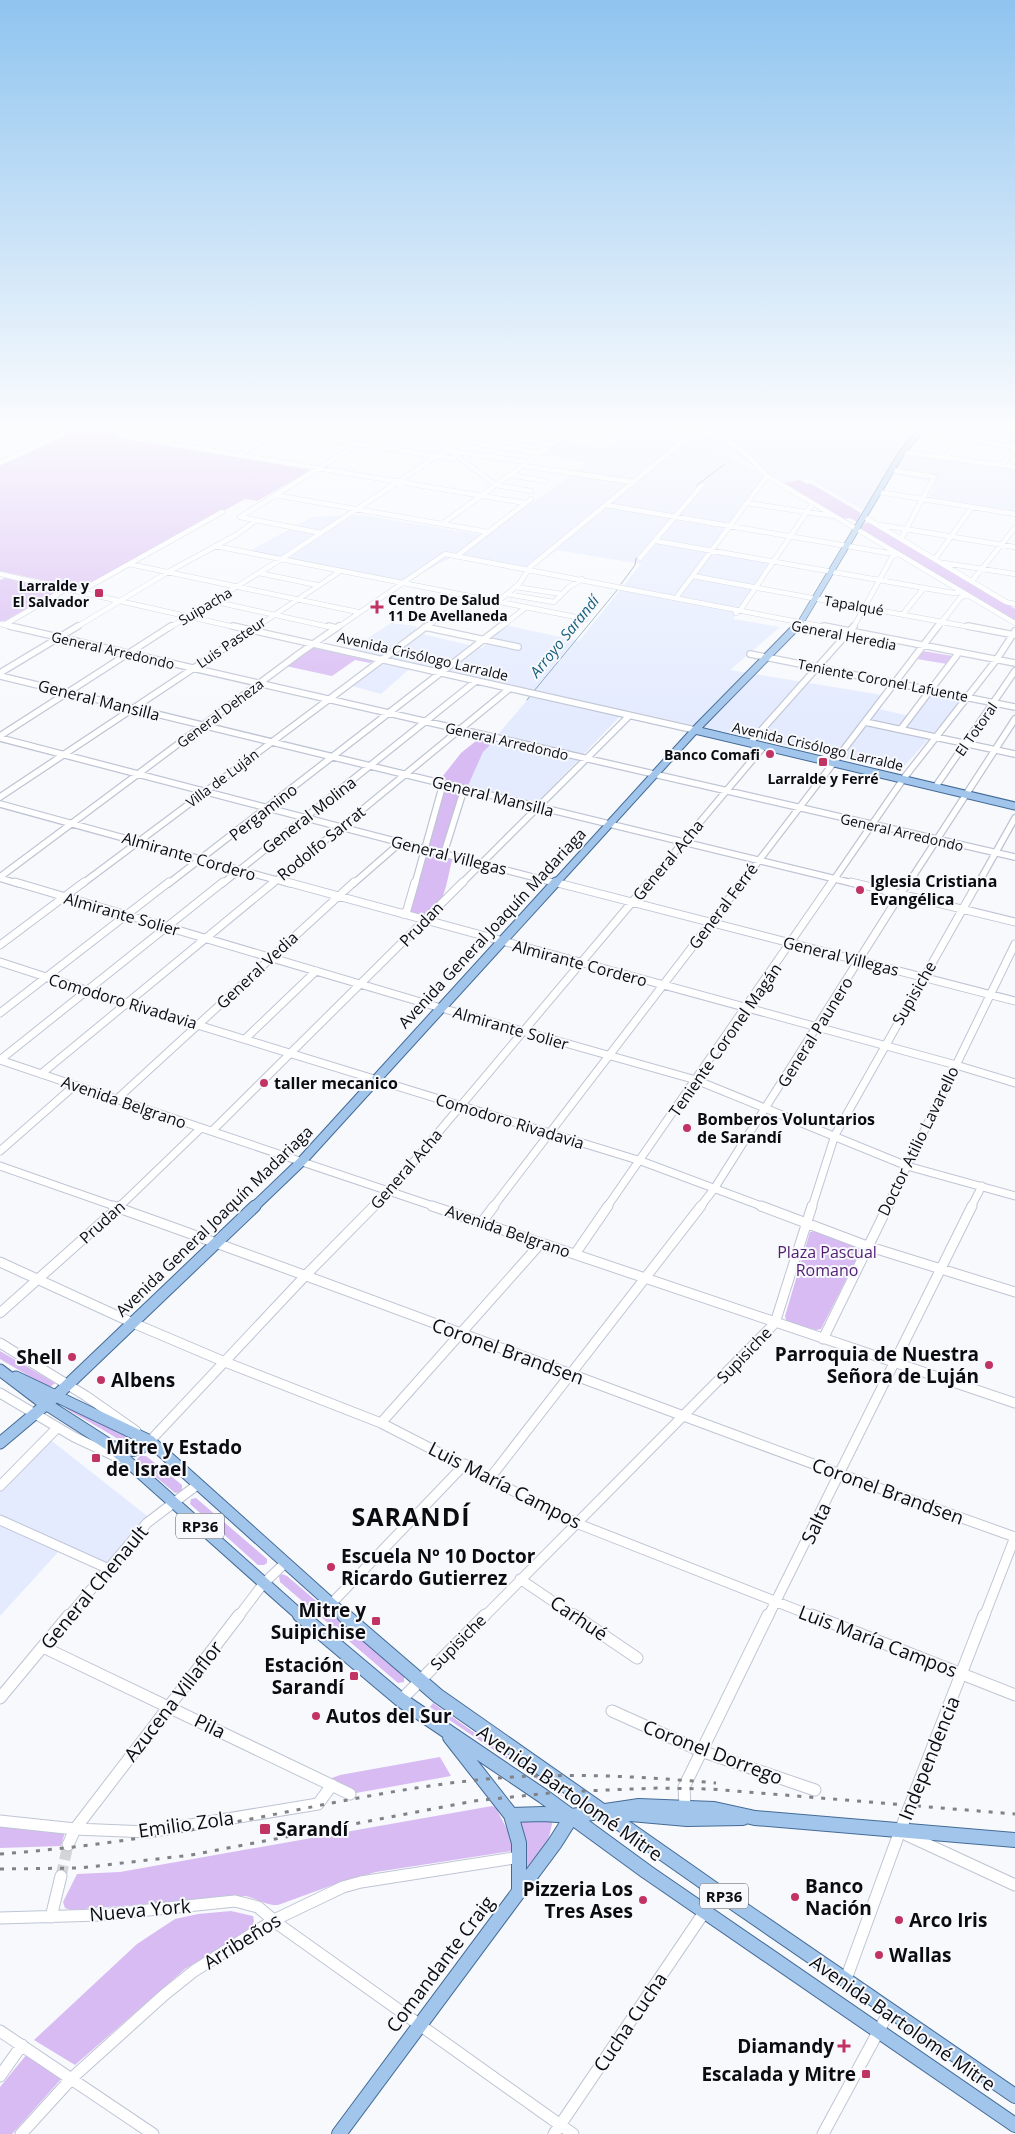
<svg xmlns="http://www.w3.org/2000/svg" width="1015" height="2134" font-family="'Open Sans',sans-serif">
<rect width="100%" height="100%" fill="#f7f9fc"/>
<path fill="#e4ebff" d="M 702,425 L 864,425 L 922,433 L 907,455 L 1015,469 L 1015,514 L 927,501 L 935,483 L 892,474 L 867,513 L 810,479 L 784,483 L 693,433 L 707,428 Z
M 935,425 L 1015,425 L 1015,444 L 930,432 Z
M 632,429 L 697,437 L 768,478 L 712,551 L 772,561 L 733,619 L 780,627 L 730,670 L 888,696 L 879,709 L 909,716 L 927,686 L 969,693 L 900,771 L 626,710 L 536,804 L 467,788 L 483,752 L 535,691 L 415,664 L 381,694 L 348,685 L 386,657 L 351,649 L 391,623 L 415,626 L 422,634 L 482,648 L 505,625 L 579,641 L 641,564 L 557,550 L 531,569 L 456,555 L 403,583 L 247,552 L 312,517 L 361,515 L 484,535 L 589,463 L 542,455 L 558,441 L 606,448 Z
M 48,1438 L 151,1519 L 109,1566 L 61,1549 L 0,1616 L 0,1489 Z"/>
<path fill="#d8bbf3" d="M 87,425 L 96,425 L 125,439 L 311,470 L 257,501 L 245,499 L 82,589 L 0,571 L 0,465 Z
M 800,480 L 807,484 L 810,483 L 861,513 L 857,522 L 850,518 L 843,519 L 784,483 Z
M 865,523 L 871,523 L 1009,605 L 1015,609 L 1015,621 L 860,529 Z
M 5,578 L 57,590 L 57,591 L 5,621 L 0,621 L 0,580 Z
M 316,647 L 371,660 L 373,661 L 370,663 L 355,660 L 332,676 L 286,666 L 310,648 Z
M 923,651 L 953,656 L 947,664 L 917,659 Z
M 481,737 L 495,740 L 483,752 L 467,788 L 439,781 L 461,753 Z
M 448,787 L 460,791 L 443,849 L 441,850 L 428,846 L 444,789 Z
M 427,853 L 451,858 L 452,860 C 449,872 447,885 443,896 C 437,908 421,923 409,911 L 425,855 Z
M 815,1231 L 859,1247 L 861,1250 L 821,1329 L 816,1330 L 790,1323 L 786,1320 L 785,1316 L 810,1232 Z
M 0,1351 L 55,1383 L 49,1388 L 0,1359 Z
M 70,1405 L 130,1433 L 122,1442 C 104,1429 84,1420 65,1408 Z
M 140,1456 L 146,1456 L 182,1485 L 182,1492 L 175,1493 L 138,1462 L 137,1459 Z
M 196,1498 L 267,1559 L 267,1563 L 264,1565 L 258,1565 L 190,1504 L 191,1499 Z
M 282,1574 L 287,1576 L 404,1676 L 404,1682 L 398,1683 L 280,1582 L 279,1576 Z
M 433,1703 L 581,1809 L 430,1707 Z
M 440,1757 L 451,1776 L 356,1793 L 329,1779 L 340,1775 Z
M 492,1806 L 496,1808 L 515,1845 L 512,1851 L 376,1872 L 341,1882 L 278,1905 C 267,1906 256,1898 245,1896 L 71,1910 L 65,1908 L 63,1902 L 77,1874 L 120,1872 Z
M 553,1820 L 547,1845 L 527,1868 L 526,1847 L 520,1822 Z
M 0,1826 L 65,1832 L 61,1846 L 0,1848 Z
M 231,1911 L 253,1916 L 254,1921 L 251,1929 L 185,1969 L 75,2065 L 34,2040 L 137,1944 L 175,1919 L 198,1914 Z
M 27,2054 L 62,2078 L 12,2134 L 0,2134 L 0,2087 Z"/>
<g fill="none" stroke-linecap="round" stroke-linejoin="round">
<path stroke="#7a9eb4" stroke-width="1" d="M 697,485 L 725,464
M 621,584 L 635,565 L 636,558
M 534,691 L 618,589
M 527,700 L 531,695"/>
<path stroke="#d3d5d9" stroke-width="11" stroke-dasharray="11 5.5" stroke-linecap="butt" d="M 61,1876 L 68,1845"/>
<defs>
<path id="minor-far4" d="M 100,425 L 167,443 L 525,503
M 238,425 L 454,459
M 415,425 L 496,485 L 531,491
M 425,425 L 552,444
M 516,425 L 568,433
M 638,425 L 685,431
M 879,425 L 1015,447
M 692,432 C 713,431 733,442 748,456 C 755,462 760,470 767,476 L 1015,623
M 460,441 L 540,453
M 164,442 L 196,425
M 450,451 L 528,462
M 902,452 L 1015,467
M 238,455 L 292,425
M 944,458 L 979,425
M 0,463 L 83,425
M 1001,465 L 1015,450
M 524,466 L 633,482
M 892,470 L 934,477 L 901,539
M 510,475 L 545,481
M 879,492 L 1015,514
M 275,495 L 488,532
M 747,503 L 833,516
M 606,505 L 894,554
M 240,517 L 388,425
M 240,517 L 321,533
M 864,517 L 1006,602 L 1015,604
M 442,524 L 579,425
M 881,525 L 1015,547
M 656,541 L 953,593 L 963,592
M 215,546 L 586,619
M 457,556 L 531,499
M 640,558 L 702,485
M 935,559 L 972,507
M 944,563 L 1015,574
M 129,564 L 358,612
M 259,573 L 317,585
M 0,574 L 239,628
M 693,576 L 975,628
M 972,581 L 1015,528
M 516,587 L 562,594
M 79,592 L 222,512
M 507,594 L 554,602 L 569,587 L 582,579
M 676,598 L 767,476
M 212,601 L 334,628
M 496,603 L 519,584 L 530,567 L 693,433 L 678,425
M 736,613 L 741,609 L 813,503
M 903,614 L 924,588
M 0,624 L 16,628
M 4,625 L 66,589
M 425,627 L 428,628
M 75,628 L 168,572 L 236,535 L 255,521
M 169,628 L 280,560 L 484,425
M 255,628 L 339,572
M 337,628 L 445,554 L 830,628
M 425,628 L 445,613
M 500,628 L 525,608
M 853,628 L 892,557 L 897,554
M 937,628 L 961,597 L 968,595"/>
<path id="minor-far3" d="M 10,626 L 1015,857
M 233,626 L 695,730
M 329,626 L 336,628
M 824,626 L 1015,663
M 968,626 L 1015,635
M 425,627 L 518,647
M 750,654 L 1015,707
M 0,673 L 78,626
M 0,676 L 856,884
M 865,722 L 1015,754
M 901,729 L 957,655
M 0,736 L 171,626
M 0,738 L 559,884
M 750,743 L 854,626
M 936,786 L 1015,671
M 0,797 L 257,626
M 0,804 L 291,884
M 444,853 L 464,789
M 0,877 L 300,653 L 339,626
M 0,878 L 19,884
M 82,884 L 427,626
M 168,884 L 501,626
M 222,884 L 476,681
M 272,884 L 509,689
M 353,884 L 400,843
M 415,884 L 443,784
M 461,884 L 629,716
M 648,884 L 764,746
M 741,884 L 938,626
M 831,884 L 904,778 L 997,659 L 1015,631
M 908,884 L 1015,719
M 978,884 L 1015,818"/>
<path id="minor-far2" d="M 15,882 L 441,1008 L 696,1080 L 907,1166 L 1015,1196
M 287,882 L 956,1065 L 1015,1083
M 554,882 L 1015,1001
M 851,882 L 1015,922
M 403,914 L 407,910 L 415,882
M 0,945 L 84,882
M 0,962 L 126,1003 L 641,1161 L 764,1207
M 0,1013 L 169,882
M 245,1039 L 316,971
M 0,1060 L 436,1207
M 0,1060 L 223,882
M 41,1074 L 274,882
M 117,1099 L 354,882
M 212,1131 L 463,882
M 0,1151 L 74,1086
M 0,1166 L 117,1207
M 119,1207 L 201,1128
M 373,1207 L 389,1191 L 649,882
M 493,1207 L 742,882
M 607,1207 L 832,882
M 700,1207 L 714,1189 L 908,882
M 812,1207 L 835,1135 L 978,882
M 887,1207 L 1015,944
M 971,1207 L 982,1186"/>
<path id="minor-far1" d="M 113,1206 C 415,1313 713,1430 1015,1537 L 984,1617
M 432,1206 L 1015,1403
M 761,1206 L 867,1246 L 1015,1292
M 482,1222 L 494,1206
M 575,1254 L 608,1206
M 0,1262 L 133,1323 L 225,1362 L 381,1423 L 576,1523 L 815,1617
M 0,1313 L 120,1206
M 823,1339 L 888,1206
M 0,1343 L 86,1396 L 136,1431
M 0,1393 L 74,1437 L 121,1459
M 381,1423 L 541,1243
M 148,1440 L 150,1441 L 305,1276 L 374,1206
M 490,1478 L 701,1206
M 0,1486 L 57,1428
M 0,1520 L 109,1569
M 520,1579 L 576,1617
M 331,1604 L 465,1464
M 68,1617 L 147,1523 L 197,1485
M 238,1617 L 263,1584 L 285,1563
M 484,1617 L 775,1323 L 812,1206
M 768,1617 L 972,1206"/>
<path id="minor" d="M 574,1615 L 637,1658
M 812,1615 L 1015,1695
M 43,1647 L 350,1794
M 0,1698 L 69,1615
M 401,1700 L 485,1615
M 612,1711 L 701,1751 L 815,1790
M 685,1807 L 684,1787 L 768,1615
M 0,1821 L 75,1829 L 148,1832 L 318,1804 L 332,1785
M 907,1835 L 1015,1885
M 68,1845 L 75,1829 L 239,1615
M 51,1917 L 61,1876
M 0,1918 L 100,1915 L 235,1901 L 258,1907 L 278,1924 L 573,2134
M 846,1979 L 900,1831 L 984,1615
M 0,2031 L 153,2134
M 0,2076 L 22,2045
M 21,2134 L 72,2078 L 164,1995 L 194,1971 L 274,1920 L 343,1887 L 361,1882 L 520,1857
M 554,2134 L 705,1911
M 823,2134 L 890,2010"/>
<path id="major-far4" d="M 795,628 L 801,622 L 901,454 L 925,425"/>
<path id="major-far3" d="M 695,730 L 1015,806
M 555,884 L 695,730 L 797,626"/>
<path id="major-far2" d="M 254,1207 L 301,1162 L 556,882"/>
<path id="major-far1" d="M 0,1370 L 38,1399 L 108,1444 L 302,1617
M 16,1377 L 150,1441 L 346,1617
M 0,1443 L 56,1396 L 255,1206
M 115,1447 C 129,1453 139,1452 150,1441"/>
<path id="major" d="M 300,1615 L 401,1700 L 543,1796 L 647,1872 L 1015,2125
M 344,1615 L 438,1696 L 738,1906 L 1015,2096
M 450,1737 L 511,1815 L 519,1843 L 519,1892
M 619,1813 L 687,1819 L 743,1818
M 511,1815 L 543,1814 L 572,1816 L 639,1806 L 714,1809 L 755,1818 L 1015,1840
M 339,2134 L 555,1843 L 572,1816"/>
</defs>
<use href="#minor-far4" stroke="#bfc5d5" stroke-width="5.5"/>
<use href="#minor-far3" stroke="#bfc5d5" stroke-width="8"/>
<use href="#minor-far2" stroke="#bfc5d5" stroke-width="9"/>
<use href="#minor-far1" stroke="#bfc5d5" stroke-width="11"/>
<use href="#minor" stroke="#bfc5d5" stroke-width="13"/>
<use href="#major-far4" stroke="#446b97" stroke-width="7"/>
<use href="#major-far3" stroke="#446b97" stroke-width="9"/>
<use href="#major-far2" stroke="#446b97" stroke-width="11"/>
<use href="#major-far1" stroke="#446b97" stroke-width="13"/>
<use href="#major" stroke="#446b97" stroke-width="16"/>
<use href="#minor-far4" stroke="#fff" stroke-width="4.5"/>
<use href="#minor-far3" stroke="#fff" stroke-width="5.5"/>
<use href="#minor-far2" stroke="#fff" stroke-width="7"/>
<use href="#minor-far1" stroke="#fff" stroke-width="9"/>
<use href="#minor" stroke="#fff" stroke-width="11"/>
<use href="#major-far4" stroke="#a1c5eb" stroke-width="5.5"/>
<use href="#major-far3" stroke="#a1c5eb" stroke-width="7"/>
<use href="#major-far2" stroke="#a1c5eb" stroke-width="9"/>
<use href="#major-far1" stroke="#a1c5eb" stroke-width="11"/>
<use href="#major" stroke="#a1c5eb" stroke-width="14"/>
<path stroke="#808286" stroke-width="3" stroke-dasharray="4 8" stroke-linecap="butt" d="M 0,1854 C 81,1848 160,1836 240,1821 C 330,1804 420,1783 512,1777 C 580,1773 648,1777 716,1783
M 0,1869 L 80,1868 L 191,1855 L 474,1801 L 559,1792 L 657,1788 L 711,1789 L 1015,1814"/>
</g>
<linearGradient id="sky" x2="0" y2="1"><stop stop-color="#8fc4ef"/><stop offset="0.59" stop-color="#fbfcfe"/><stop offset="1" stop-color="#fbfcfe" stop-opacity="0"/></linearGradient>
<rect width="1015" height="723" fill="url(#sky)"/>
<g fill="#c13363" stroke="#f7f9fc" stroke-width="2">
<rect x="94" y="588" width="10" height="10" rx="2.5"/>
<path d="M374.5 599.5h5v5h5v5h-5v5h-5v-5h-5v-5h5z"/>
<circle cx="770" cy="754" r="5"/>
<rect x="818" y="757" width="10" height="10" rx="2.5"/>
<circle cx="860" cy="890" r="5"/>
<circle cx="264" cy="1083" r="5"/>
<circle cx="687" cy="1128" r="5"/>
<circle cx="72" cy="1357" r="5"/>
<circle cx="989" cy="1365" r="5"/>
<circle cx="101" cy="1380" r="5"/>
<rect x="91" y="1453" width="10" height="10" rx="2.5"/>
<circle cx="331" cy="1567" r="5"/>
<rect x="371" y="1616" width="10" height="10" rx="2.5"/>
<rect x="349" y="1671" width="10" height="10" rx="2.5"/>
<circle cx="316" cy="1716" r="5"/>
<rect x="259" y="1823" width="12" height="12" rx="2.5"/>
<circle cx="795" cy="1897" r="5"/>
<circle cx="643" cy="1900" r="5"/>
<circle cx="899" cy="1920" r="5"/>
<circle cx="879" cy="1955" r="5"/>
<path d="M841.5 2038.5h5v5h5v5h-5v5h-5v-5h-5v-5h5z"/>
<rect x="861" y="2069" width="10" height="10" rx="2.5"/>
</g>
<g text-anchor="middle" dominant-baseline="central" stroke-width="4" stroke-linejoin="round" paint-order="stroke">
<g font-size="14" font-weight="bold" fill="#0a0c12" stroke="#f7f9fc" text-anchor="end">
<text x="89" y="585">Larralde y<tspan x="89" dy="16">El Salvador</tspan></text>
<text x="388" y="599" text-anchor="start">Centro De Salud<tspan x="388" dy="16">11 De Avellaneda</tspan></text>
<text x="760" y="754">Banco Comafi</text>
<text x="823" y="778" text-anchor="middle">Larralde y Ferré</text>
</g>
<g font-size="14" fill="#0a0c12" stroke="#f7f9fc">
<text transform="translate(854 605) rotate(10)">Tapalqué</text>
<text transform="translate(205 606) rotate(-31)">Suipacha</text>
<text transform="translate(844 635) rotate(11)">General Heredia</text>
<text transform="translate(231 642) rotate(-34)">Luis Pasteur</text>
<text transform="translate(113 650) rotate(13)">General Arredondo</text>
<text transform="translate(423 656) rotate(13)">Avenida Crisólogo Larralde</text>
<text transform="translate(883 680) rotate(11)">Teniente Coronel Lafuente</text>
<text transform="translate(220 713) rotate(-37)">General Deheza</text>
<text transform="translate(976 729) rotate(-55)">El Totoral</text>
<text transform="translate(507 741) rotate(13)">General Arredondo</text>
<text transform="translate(818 746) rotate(13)">Avenida Crisólogo Larralde</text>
<text transform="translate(222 778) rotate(-37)">Villa de Luján</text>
<text transform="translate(902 832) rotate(13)">General Arredondo</text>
</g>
<g font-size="15" font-style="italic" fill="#185e7d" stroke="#f7f9fc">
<text transform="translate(564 636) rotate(-51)">Arroyo Sarandí</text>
</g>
<g fill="#f7f9fc" stroke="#515358" stroke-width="1">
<rect x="176" y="1513.5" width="48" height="25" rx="4"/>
<rect x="700" y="1883.5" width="48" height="25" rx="4"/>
</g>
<g font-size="15" font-weight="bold" fill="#0a0c12">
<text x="200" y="1526">RP36</text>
<text x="724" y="1896">RP36</text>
</g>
<g font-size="16" fill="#0a0c12" stroke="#f7f9fc">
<text transform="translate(99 700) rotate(14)">General Mansilla</text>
<text transform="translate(493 796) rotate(14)">General Mansilla</text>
<text transform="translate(263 812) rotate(-38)">Pergamino</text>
<text transform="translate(309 815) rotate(-38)">General Molina</text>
<text transform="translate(321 843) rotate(-39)">Rodolfo Sarrat</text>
<text transform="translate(449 855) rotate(14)">General Villegas</text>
<text transform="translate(189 856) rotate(16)">Almirante Cordero</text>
<text transform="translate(668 860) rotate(-50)">General Acha</text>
<text transform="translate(723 906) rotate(-53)">General Ferré</text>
<text transform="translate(122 914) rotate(16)">Almirante Solier</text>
<text transform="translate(421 924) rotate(-46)">Prudan</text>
<text transform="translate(492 928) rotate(-47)">Avenida General Joaquín Madariaga</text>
<text transform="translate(841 956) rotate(14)">General Villegas</text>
<text transform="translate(580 963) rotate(15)">Almirante Cordero</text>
<text transform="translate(257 970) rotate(-43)">General Vedia</text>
<text transform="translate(914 993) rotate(-60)">Supisiche</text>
<text transform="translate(123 1001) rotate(17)">Comodoro Rivadavia</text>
<text transform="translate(511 1028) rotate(16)">Almirante Solier</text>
<text transform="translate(815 1032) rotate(-58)">General Paunero</text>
<text transform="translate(725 1040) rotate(-55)">Teniente Coronel Magán</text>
<text transform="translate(124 1102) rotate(19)">Avenida Belgrano</text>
<text transform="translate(510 1121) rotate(17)">Comodoro Rivadavia</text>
<text transform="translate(918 1141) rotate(-64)">Doctor Atilio Lavarello</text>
<text transform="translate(406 1169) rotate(-49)">General Acha</text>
<text transform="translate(214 1221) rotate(-44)">Avenida General Joaquín Madariaga</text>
<text transform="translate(102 1222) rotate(-42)">Prudan</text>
<text transform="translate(508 1231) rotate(19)">Avenida Belgrano</text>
<text transform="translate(744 1355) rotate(-46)">Supisiche</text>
<text transform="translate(458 1642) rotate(-45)">Supisiche</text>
</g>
<g font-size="16" font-weight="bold" fill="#0a0c12" stroke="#f7f9fc" text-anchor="start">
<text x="870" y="881">Iglesia Cristiana<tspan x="870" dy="18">Evangélica</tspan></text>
<text x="274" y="1083">taller mecanico</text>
<text x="697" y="1119">Bomberos Voluntarios<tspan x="697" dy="18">de Sarandí</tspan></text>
</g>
<g font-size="16" fill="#501d72" stroke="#f7f9fc">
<text x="827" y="1252">Plaza Pascual<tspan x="827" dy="18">Romano</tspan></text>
</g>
<g font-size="19" fill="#0a0c12" stroke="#f7f9fc">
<text transform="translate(508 1351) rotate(20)">Coronel Brandsen</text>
<text transform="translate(505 1485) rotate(27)">Luis María Campos</text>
<text transform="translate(888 1491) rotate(20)">Coronel Brandsen</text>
<text transform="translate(816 1523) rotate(-64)">Salta</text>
<text transform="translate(94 1587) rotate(-50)">General Chenault</text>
<text transform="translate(579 1618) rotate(34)">Carhué</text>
<text transform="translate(878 1641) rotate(21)">Luis María Campos</text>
<text transform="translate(173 1701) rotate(-52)">Azucena Villaflor</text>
<text transform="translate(210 1726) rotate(26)">Pila</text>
<text transform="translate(713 1752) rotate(21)">Coronel Dorrego</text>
<text transform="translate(929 1758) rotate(-68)">Independencia</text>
<text transform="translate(570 1793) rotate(35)">Avenida Bartolomé Mitre</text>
<text transform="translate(186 1824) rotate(-8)">Emilio Zola</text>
<text transform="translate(140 1910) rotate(-5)">Nueva York</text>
<text transform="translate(242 1941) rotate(-32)">Arribeños</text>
<text transform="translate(440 1964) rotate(-53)">Comandante Craig</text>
<text transform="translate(630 2022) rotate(-56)">Cucha Cucha</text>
<text transform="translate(903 2023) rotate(35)">Avenida Bartolomé Mitre</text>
</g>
<g font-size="19" font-weight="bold" fill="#0a0c12" stroke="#f7f9fc" text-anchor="start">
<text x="979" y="1354" text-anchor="end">Parroquia de Nuestra<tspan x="979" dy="22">Señora de Luján</tspan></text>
<text x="62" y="1357" text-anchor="end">Shell</text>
<text x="111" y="1380">Albens</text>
<text x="106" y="1447">Mitre y Estado<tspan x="106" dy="22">de Israel</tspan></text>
<text x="341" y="1556">Escuela Nº 10 Doctor<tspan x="341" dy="22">Ricardo Gutierrez</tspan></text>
<text x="366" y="1610" text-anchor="end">Mitre y<tspan x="366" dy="22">Suipichise</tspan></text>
<text x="344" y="1665" text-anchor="end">Estación<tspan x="344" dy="22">Sarandí</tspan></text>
<text x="326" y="1716">Autos del Sur</text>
<text x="276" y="1829">Sarandí</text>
<text x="805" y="1886">Banco<tspan x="805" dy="22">Nación</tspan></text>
<text x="633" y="1889" text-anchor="end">Pizzeria Los<tspan x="633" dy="22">Tres Ases</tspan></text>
<text x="909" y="1920">Arco Iris</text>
<text x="889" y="1955">Wallas</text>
<text x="834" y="2046" text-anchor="end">Diamandy</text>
<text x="856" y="2074" text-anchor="end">Escalada y Mitre</text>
</g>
<g font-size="25" font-weight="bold" letter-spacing="1" fill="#0a0c12" stroke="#f7f9fc">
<text x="411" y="1516">SARANDÍ</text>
</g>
</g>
</svg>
